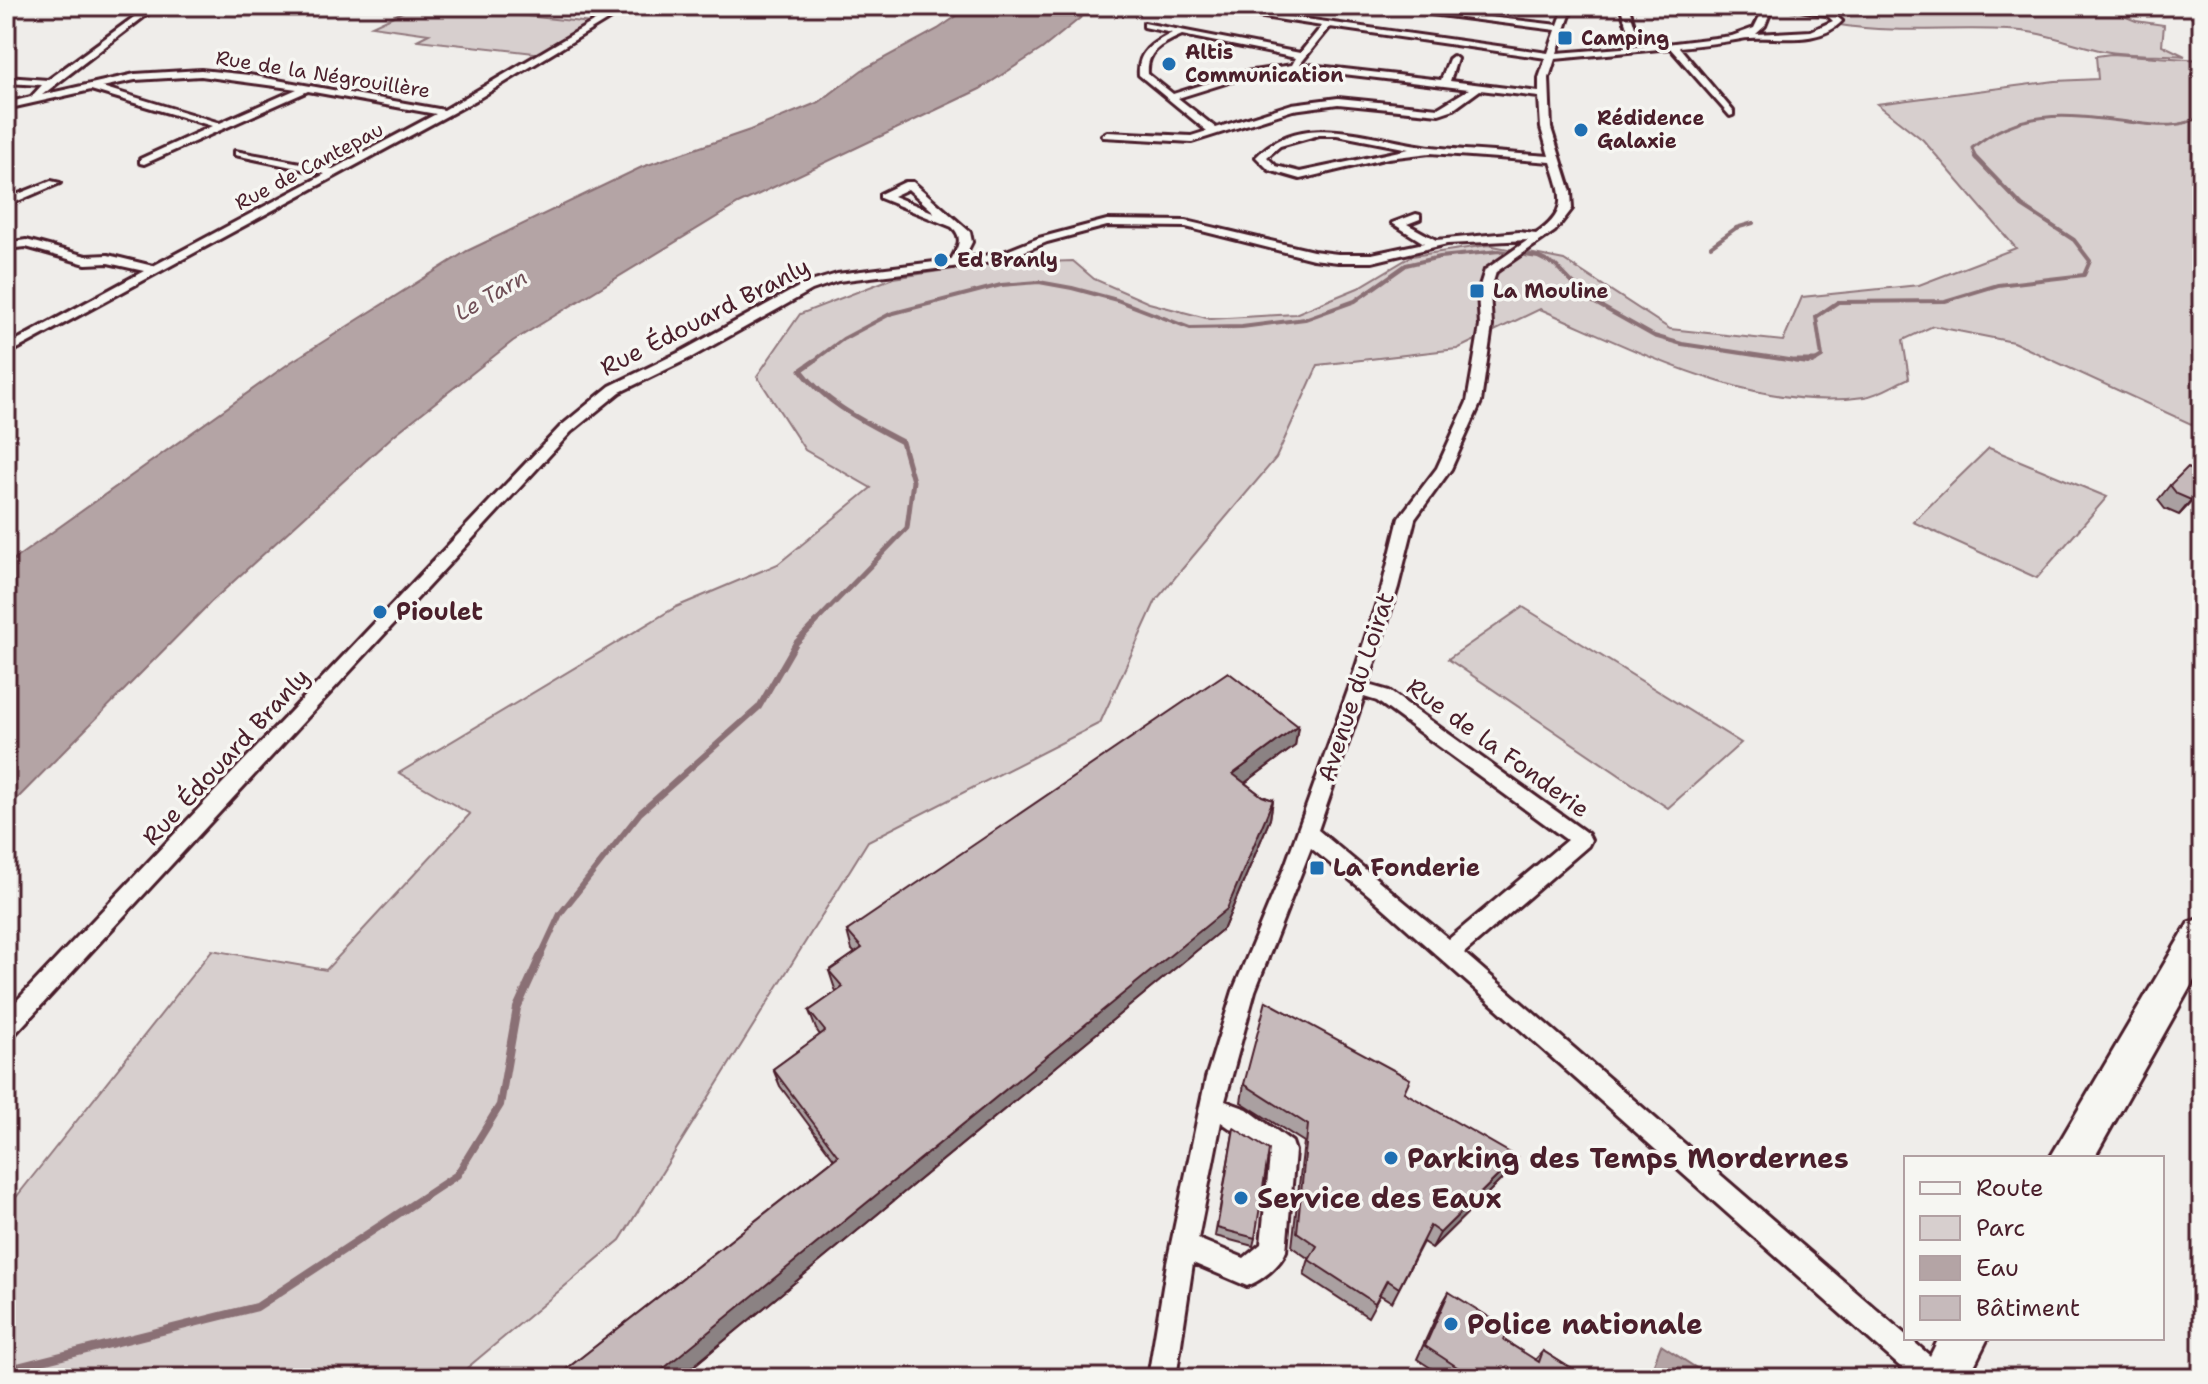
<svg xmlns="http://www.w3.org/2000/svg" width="2208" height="1384" font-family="'Shantell Sans',sans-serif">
<rect width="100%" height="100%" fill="#efedea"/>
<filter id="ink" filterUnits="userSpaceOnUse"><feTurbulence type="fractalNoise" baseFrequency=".0125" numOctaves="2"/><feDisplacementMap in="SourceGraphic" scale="16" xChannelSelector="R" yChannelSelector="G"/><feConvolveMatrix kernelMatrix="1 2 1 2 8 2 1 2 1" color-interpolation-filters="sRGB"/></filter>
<g filter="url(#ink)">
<path fill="#d7cfce" stroke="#90777c" stroke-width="2" d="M 415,6 L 436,6 L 591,23 L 543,54 L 417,40 L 429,34 L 372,26 Z
M 1942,6 L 2126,6 L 2121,15 L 2136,21 L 2164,25 L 2162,45 L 2185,56 C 2159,54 2129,56 2104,51 C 2072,44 2041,31 2008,30 C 1952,27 1896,34 1840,25 L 1843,21 L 1837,14 L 1890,12 Z
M 2111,54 L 2202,60 L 2202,429 L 2013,342 L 1933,326 L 1903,340 L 1909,378 C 1895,384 1879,395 1864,397 C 1754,413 1638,351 1540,309 L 1457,349 L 1318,365 L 1276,458 L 1156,600 L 1100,723 L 868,841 L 620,1240 L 455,1378 L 6,1378 L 6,1210 L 212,950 L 326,970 L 470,814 L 399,773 L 676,607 L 778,564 L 871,488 L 805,450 L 757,376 L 800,314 L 893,278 L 986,264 L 1073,261 L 1094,279 L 1149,303 L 1210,319 L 1295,314 L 1358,288 L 1412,256 L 1488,245 L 1564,260 L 1670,329 L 1783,341 L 1802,297 L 1919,285 L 2016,248 L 1923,140 L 1877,104 L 2055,81 L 2098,79 L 2096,56 Z
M 1989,448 L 2107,497 L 2037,578 L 1913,522 Z
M 1523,607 L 1741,743 L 1668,808 L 1448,659 Z"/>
<path fill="#b4a4a5" stroke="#8a6f74" stroke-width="2" d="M 971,6 L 1095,6 L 1042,49 L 980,89 L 738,204 L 513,341 L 394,435 L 211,602 L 6,810 L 6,565 L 291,362 L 467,251 L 642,167 L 750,130 L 819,102 L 862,70 L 938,29 Z
M 1661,1345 L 1710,1377 L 1709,1378 L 1672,1378 L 1653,1366 Z"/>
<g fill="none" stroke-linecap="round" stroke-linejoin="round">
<path stroke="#8a6f74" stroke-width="3" d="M 1976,159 L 1972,148 C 2024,105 2074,116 2136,123 C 2159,126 2182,128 2202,116"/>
<path stroke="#8a6f74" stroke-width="4" d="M 1711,246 L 1736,228 L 1753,223
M 811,363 L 843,339 L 890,314 L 1001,285 L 1039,282 L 1072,288 L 1117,300 L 1190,328 L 1242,327 L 1305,319 L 1355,301 L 1406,265 L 1440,257 L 1499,251 L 1538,257 L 1556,266 L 1588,299 L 1654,336 L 1682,344 L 1808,363
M 1812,363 L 1822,357 L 1816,317 L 1838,302 L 1945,301 L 1998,285 L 2084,275 L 2090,261 L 2074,240 L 2022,206 L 1975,157"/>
<path stroke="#8a6f74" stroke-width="5" d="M 814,361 L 801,370 C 827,405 865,422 902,442 L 913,481 L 907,528 L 815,623
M 1795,361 L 1815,361"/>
<path stroke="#8a6f74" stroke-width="6" d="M 540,957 L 560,914 L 640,813 L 759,707 L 796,643 L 817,621"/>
<path stroke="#8a6f74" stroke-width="8" d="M 6,1370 L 257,1307 L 457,1175 L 500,1105 L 517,1008 L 541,955"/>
<defs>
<path id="street" d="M 6,6 L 14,6 L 6,11 Z
M 149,6 L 158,6 L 42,95 L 135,74 L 201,70 L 249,75 L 444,110 L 620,6 L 630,6 L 476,100 L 6,355 L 6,346 L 144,271 L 108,263 L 86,264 L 26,247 L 6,249 L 6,243 L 26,240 L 86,256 L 108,255 L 153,266 L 325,174 L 235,155 L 235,151 L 333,169 L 436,114 L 308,91 L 144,164 L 140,163 L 140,159 L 212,126 L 91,90 L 6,109 L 6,103 L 31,97 L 42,85 L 6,83 L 6,77 L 48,80 ZM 201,76 L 297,89 L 220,123 L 102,87 L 135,80 Z
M 1192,6 L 1213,6 L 1548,53 L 1556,30 L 1384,8 L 1392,6 L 1558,25 L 1565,6 L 1573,6 L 1557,53 L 1648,46 L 1629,34 L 1621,8 L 1623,6 L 1629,8 L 1636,31 L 1658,45 L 1732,36 L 1754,28 L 1765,6 L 1773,6 L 1765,26 L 1756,34 L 1811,31 L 1833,21 L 1827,15 L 1779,6 L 1830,11 L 1842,21 C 1817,48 1772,34 1741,39 C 1720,43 1700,45 1679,47 L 1733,111 L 1733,115 L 1730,116 L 1670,48 L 1555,59 L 1549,78 L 1551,128 L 1571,192 L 1572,209 L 1555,231 L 1496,272 L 1490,292 L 1492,326 L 1481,402 L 1451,469 L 1415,519 L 1398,587 L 1368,685 L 1389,691 L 1588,834 L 1591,840 L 1588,846 L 1464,953 L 1944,1368 L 1948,1378 L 1913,1378 L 1369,895 L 1311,848 L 1255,991 L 1225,1101 L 1247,1109 L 1292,1142 L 1295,1151 L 1286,1251 C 1280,1266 1262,1280 1247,1286 L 1193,1263 L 1176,1378 L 1148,1378 L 1167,1263 L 1206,1078 L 1233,991 L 1285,866 L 1349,688 L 1382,587 L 1399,518 L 1437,468 L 1467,402 L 1480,326 L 1478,292 L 1485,270 L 1528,240 L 1447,244 L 1372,262 L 1338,262 L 1313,259 L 1186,227 L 1107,226 L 1047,242 L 1001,261 L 838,281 L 812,290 L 692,357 L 620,392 L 571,432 L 14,1035 L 6,1038 L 6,1012 L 561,426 L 610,386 L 682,351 L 804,284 L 837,274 L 951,260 C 958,247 964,238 952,227 L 880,198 L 880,194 L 905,182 L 913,182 L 970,232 L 972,242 L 964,258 L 999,254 L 1039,238 L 1107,220 L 1186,221 L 1313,251 L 1338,254 L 1372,254 L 1424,243 L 1392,223 L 1416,214 L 1420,215 L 1420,219 L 1407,224 L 1436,240 L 1519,232 L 1536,234 C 1569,212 1562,195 1551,162 L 1430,153 L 1388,158 L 1300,179 L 1269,170 L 1256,157 C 1303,107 1375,141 1432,147 C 1471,151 1510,153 1549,156 L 1541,128 L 1539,97 L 1480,90 L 1454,109 L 1439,114 L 1338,104 L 1293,110 L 1192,142 L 1103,137 L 1102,135 L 1107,132 L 1191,136 L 1207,131 L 1139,75 C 1137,51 1153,43 1172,33 L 1144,27 L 1144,23 L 1300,53 L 1322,26 ZM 1330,27 L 1546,58 L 1539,78 L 1539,92 L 1450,81 L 1457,59 L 1453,56 L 1449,59 L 1441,80 L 1300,64 ZM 1182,35 L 1296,58 L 1292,65 L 1240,73 L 1173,94 L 1148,74 C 1146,50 1163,44 1182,35 ZM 1292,70 L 1310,70 L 1469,89 L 1438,108 L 1338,98 L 1292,104 L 1216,128 L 1178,98 L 1242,78 ZM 1319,135 L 1337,135 L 1409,149 L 1300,172 L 1276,166 L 1267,157 L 1280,146 ZM 908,189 L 935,213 L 893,196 ZM 1364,697 L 1377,701 L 1567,840 L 1449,939 L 1318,830 ZM 1221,1122 L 1270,1156 L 1261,1244 L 1244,1258 L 1198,1239 Z
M 51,181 L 60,183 L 6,206 L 6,199 Z"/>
<path id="primary" d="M 2202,918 L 2202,966 L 2094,1158 L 2050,1158 L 2189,922 Z
M 1939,1338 L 1988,1338 L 1968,1378 L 1919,1378 Z"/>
</defs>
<use href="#street" stroke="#4a1f2b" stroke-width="6"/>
<use href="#primary" stroke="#4a1f2b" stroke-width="6"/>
<use href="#street" fill="#f6f6f2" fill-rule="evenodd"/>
<use href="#primary" fill="#f6f6f2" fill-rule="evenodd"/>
</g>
<path fill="#aaa0a1" stroke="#4a1f2b" stroke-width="2" d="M 2170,485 L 2202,490 L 2179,515 L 2165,509 L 2158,500 Z
M 1298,726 L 1295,746 L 1245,783 L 1262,796 L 1273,800 L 1270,819 L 1224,928 L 679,1378 L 555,1378 L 834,1159 L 780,1086 L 773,1069 L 820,1035 L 816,1029 L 809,1011 L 837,992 L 835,989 L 829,971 L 855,953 L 852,950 L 847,931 Z
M 1244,1084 L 1405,1093 L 1507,1174 L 1432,1248 L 1423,1242 L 1392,1302 L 1380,1295 L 1368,1317 L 1304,1275 L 1309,1259 L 1292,1247 L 1304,1142 L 1241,1102 Z
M 1234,1128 L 1255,1238 L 1253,1246 L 1215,1236 Z
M 1449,1292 L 1504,1340 L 1535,1360 L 1543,1351 L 1586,1378 L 1446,1378 L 1417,1359 L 1441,1306 Z"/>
<path fill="#8b8283" stroke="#4a1f2b" stroke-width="2" d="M 2202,488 L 2200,493 L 2179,515 L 2191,500 Z
M 1298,726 L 1295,746 L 1231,793 L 1233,774 Z
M 1273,800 L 1270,819 L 1224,928 L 679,1378 L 652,1378 Z
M 1517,1157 L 1507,1174 L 1432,1248 L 1440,1233 Z"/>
<path fill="#c6babb" stroke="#4a1f2b" stroke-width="2" d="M 2187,468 L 2202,474 L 2202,488 L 2191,500 L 2177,494 L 2170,485 Z
M 1228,672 L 1298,726 L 1233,774 L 1262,796 L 1273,800 L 1227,909 L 652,1378 L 555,1378 L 838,1156 L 773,1069 L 825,1031 L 809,1011 L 843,987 L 829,971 L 862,948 L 847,931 Z
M 1266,1001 L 1410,1079 L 1404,1092 L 1517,1157 L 1440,1233 L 1430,1226 L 1399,1288 L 1387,1280 L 1375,1303 L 1309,1260 L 1317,1246 L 1297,1232 L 1308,1125 L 1244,1084 Z
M 1234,1128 L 1269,1150 L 1255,1238 L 1217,1228 Z
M 1449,1292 L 1508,1329 L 1504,1340 L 1539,1362 L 1543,1351 L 1586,1378 L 1474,1378 L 1425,1346 Z"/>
</g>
<g fill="#1f6fb2" stroke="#f6f6f2" stroke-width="3">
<rect x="1557" y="30" width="16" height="16" rx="4"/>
<circle cx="1169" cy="64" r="8"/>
<circle cx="1581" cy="130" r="8"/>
<circle cx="941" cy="260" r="8"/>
<rect x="1469" y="283" width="16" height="16" rx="4"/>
<circle cx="380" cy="612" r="8"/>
<rect x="1309" y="860" width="16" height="16" rx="4"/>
<circle cx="1391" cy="1158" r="8"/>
<circle cx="1241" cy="1198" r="8"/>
<circle cx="1451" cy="1324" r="8"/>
</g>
<g text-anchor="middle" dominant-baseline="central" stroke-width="7" stroke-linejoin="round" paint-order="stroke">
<g font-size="20" font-weight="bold" fill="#4a1f2b" stroke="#f6f6f2" text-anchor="start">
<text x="1581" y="38">Camping</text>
<text x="1185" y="52">Altis<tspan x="1185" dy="23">Communication</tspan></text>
<text x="1597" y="118">Rédidence<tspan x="1597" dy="23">Galaxie</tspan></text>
<text x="957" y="260">Ed Branly</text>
<text x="1493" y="291">La Mouline</text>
</g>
<g font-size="20" fill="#4a1f2b" stroke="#f6f6f2">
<text transform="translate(323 74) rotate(9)">Rue de la Négrouillère</text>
<text transform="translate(309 166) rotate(-28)">Rue de Cantepau</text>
</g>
<g font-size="22" font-style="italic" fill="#6f4e56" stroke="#f6f6f2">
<text transform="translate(491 295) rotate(-30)">Le Tarn</text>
</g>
<g font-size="24" fill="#4a1f2b" stroke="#f6f6f2">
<text transform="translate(705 317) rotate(-27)">Rue Édouard Branly</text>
<text transform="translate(1356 687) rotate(-72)">Avenue du Loirat</text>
<text transform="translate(1498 748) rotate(36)">Rue de la Fonderie</text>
<text transform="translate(226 757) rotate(-47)">Rue Édouard Branly</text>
</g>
<g font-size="24" font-weight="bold" fill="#4a1f2b" stroke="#f6f6f2" text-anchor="start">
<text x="396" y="612">Pioulet</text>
<text x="1333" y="868">La Fonderie</text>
</g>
<g font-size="28" font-weight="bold" fill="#4a1f2b" stroke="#f6f6f2" text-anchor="start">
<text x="1407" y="1158">Parking des Temps Mordernes</text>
<text x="1257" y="1198">Service des Eaux</text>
<text x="1467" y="1324">Police nationale</text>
</g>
</g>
<rect width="2208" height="1384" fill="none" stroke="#f6f6f2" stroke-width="32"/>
<rect x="16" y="16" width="2176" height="1352" fill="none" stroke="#4a1f2b" stroke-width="3" filter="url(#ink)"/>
<rect x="1904" y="1156" width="260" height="184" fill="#f6f6f2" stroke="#b1a0a2" stroke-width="2"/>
<rect x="1920" y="1182" width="40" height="12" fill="#f6f6f2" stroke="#b1a0a2" stroke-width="2"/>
<text x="1976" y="1196" font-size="24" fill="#4a1f2b">Route</text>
<rect x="1920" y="1216" width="40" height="24" fill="#d7cfce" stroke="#b1a0a2" stroke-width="2"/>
<text x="1976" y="1236" font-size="24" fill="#4a1f2b">Parc</text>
<rect x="1920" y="1256" width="40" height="24" fill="#b4a4a5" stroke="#b1a0a2" stroke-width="2"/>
<text x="1976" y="1276" font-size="24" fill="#4a1f2b">Eau</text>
<rect x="1920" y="1296" width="40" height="24" fill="#c6babb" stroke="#b1a0a2" stroke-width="2"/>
<text x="1976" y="1316" font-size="24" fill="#4a1f2b">Bâtiment</text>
</svg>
